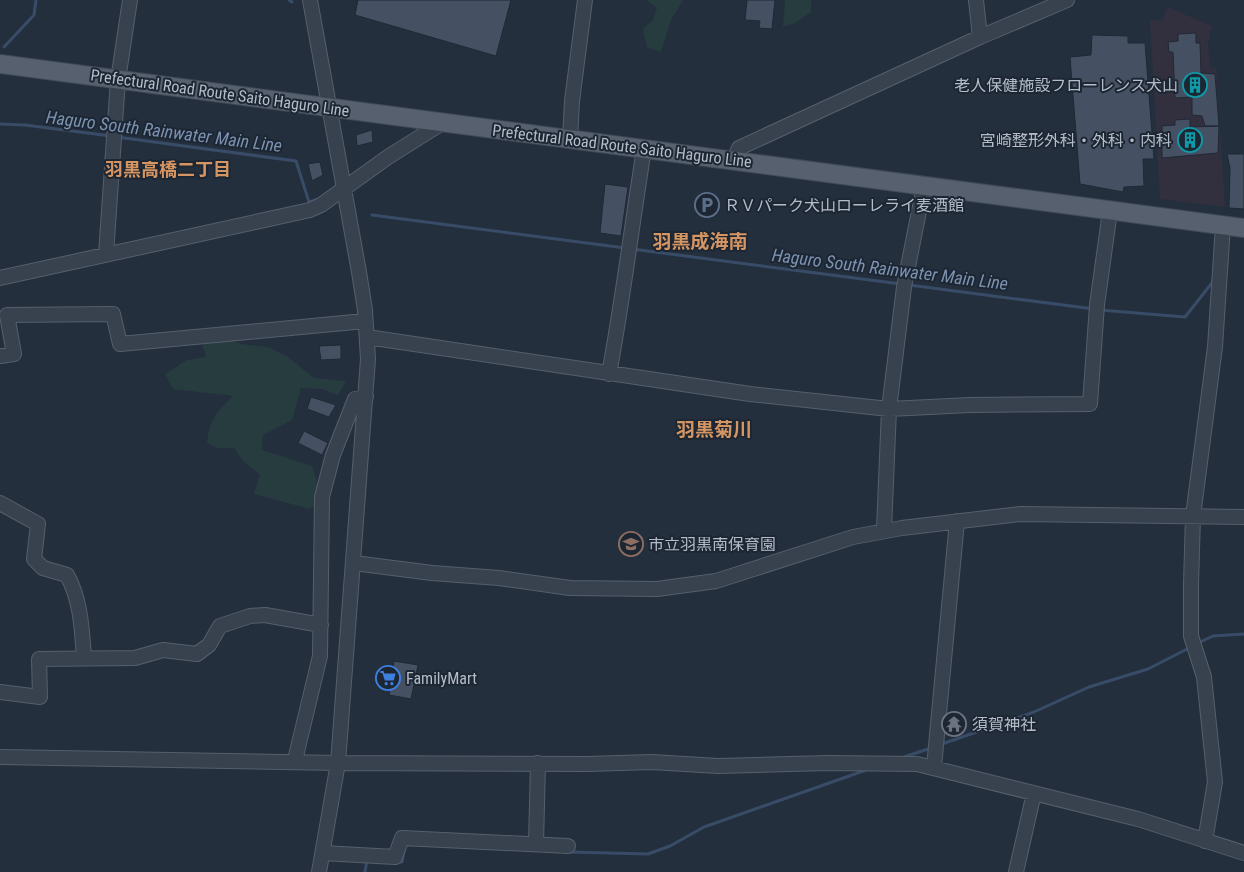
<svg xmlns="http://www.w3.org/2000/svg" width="1244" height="872" font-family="'Roboto Condensed','Noto Sans JP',sans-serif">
<rect width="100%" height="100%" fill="#242f3e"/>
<path fill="#32303f" d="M 1167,7 L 1212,26 L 1208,43 L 1210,69 L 1216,68 L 1225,207 L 1160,199 L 1150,20 L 1163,21 Z"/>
<path fill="#263c3f" d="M 646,0 L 683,0 L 671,20 L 661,52 L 647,47 L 643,29 L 653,20 L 657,8 Z
M 785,0 L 811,0 L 811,12 L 795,23 L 783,27 Z
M 217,333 L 241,344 L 268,347 L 288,357 L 314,378 L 346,381 L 338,395 L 322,389 L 301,388 L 292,420 L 263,435 L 262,450 L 312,466 L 322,497 L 310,509 L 254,494 L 260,475 L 243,461 L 234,448 L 217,448 L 207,443 C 210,418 216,413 233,396 L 173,389 L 165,374 L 187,360 L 206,357 L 200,337 Z"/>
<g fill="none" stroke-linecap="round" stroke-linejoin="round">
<path stroke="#394c67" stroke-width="3" d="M 289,0 L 292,2
M 4,47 L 34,15 L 36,0
M 0,124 L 25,125 L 111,136
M 117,137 L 296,161 L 309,202 L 319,199
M 372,215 L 625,248
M 632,249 L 901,284
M 909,285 L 1094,309
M 1100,310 L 1185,317 L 1215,279
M 1196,644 L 1213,636 L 1244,634
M 939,745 L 1034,712 L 1089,687 L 1148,669 L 1191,647
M 901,758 L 931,748
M 569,852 L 648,854 L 670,846 L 704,827 L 869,769
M 396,862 L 402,862 L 405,847
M 365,872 L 367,860"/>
</g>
<path fill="#455162" stroke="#1f2835" d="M 358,0 L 511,0 L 496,56 L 355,15 Z
M 747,0 L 775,0 L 772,29 L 759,28 L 760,21 L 745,20 Z
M 1196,33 L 1196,43 L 1200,43 L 1201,73 L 1215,74 L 1219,126 L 1205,126 L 1202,116 L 1192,115 L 1192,97 L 1175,98 L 1173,52 L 1169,52 L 1168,42 L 1178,41 L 1178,34 Z
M 1092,35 L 1128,36 L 1128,43 L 1145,43 L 1154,159 L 1143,159 L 1144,186 L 1124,187 L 1123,192 L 1080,184 L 1070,57 L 1091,55 Z
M 1190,119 L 1190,127 L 1219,126 L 1218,153 L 1162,158 L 1162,126 L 1175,125 L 1175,120 Z
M 372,130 L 373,142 L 357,146 L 356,135 Z
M 1227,154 L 1244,154 L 1244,209 L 1229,208 L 1230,168 Z
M 320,162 L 323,175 L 312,181 L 308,164 Z
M 605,184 L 628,187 L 621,236 L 600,233 Z
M 341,345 L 341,359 L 321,360 L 319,346 Z
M 311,397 L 336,405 L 329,417 L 307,409 Z
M 304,431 L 328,443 L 322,455 L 298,443 Z
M 394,661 L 418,665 L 411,699 L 389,695 Z"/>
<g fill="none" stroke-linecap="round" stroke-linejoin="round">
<defs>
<path id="minor" d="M 310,0 L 359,272 L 365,310 L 368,359 L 338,763 L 319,872
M 976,0 L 980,37
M 570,139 L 572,101 L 585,0
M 733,161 L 739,148 L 980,37 L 1067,0
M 106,254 L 118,80 L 130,0
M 0,278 L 310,210 L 321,205 L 388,157 L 442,123
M 367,337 L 750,394 L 889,409 L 970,405 L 1090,404 L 1097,305 L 1110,211
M 0,356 L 14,354 L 7,315 L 113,314 L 120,344 L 365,321
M 609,374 C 623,299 632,224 644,149
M 0,503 L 38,524 L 34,559 L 43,568 L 67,575 C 81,600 82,630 84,658
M 884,530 L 889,409 L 904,287 L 924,186
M 354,563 L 432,573 L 499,578 L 570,588 L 657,589 L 716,581 L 853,537 L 902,528 L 1020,514 L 1244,517
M 0,692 L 40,697 L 39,659 L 135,658 L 163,650 L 197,654 L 209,645 L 220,626 L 250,616 L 265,615 L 321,625
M 0,757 L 338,763 L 588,764 L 651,762 L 718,766 L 828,763 L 917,764 L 1138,819 L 1244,853
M 295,760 L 320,656 L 322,497 L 333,455 L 355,399 L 366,397
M 934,767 L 957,521
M 1205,841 L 1215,782 L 1204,677 L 1191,636 L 1191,584 L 1193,516 L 1215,347 L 1223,225
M 536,844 L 538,763
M 323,853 L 395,857 L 402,838 L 568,846
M 1016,872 L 1034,793"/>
<path id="major" d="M 0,64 L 1244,228"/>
</defs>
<use href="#minor" stroke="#565f6c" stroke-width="16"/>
<use href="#major" stroke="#414a57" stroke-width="20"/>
<use href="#minor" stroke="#38414e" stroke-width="14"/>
<use href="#major" stroke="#56606e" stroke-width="18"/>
</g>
<defs>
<symbol id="building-ring" viewBox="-11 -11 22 22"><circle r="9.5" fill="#1d2633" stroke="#0f9aa8" stroke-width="1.5"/><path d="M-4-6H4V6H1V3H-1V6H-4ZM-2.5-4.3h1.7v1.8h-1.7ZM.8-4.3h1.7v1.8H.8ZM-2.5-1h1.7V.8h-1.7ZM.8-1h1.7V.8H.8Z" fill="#0f9aa8"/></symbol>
<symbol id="parking-ring" viewBox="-11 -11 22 22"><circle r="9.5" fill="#1d2633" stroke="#5c6f8a" stroke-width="1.5"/><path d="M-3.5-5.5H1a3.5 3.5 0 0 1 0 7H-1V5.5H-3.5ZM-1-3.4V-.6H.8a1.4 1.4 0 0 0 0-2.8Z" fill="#5c6f8a"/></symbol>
<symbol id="school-ring" viewBox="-11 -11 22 22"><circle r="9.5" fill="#1d2633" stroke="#8d6e63" stroke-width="1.5"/><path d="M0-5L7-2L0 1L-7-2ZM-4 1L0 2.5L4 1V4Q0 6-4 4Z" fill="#8d6e63"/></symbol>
<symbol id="supermarket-ring" viewBox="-11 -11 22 22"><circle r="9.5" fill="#1d2633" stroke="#3f7fe0" stroke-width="1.5"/><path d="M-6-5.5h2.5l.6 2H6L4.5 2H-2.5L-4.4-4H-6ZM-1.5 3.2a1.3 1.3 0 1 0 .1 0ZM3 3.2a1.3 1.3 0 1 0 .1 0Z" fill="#3f7fe0"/></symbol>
<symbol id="temple-ring" viewBox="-11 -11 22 22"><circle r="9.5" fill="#1d2633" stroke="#6b7280" stroke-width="1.5"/><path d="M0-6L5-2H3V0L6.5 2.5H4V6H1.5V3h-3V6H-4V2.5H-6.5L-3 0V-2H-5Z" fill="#6b7280"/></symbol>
</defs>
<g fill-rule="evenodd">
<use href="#building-ring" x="1181" y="71" width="28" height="28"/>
<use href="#building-ring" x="1176" y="126" width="28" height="28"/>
<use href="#parking-ring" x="693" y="191" width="28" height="28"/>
<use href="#school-ring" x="617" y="530" width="28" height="28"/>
<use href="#supermarket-ring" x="374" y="664" width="28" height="28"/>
<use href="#temple-ring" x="940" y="710" width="28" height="28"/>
</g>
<g text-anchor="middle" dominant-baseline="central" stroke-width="4" stroke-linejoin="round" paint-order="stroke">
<g font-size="16" fill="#b4bcc9" stroke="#1d2633" text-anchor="start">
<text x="1178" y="85" text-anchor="end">老人保健施設フローレンス犬山</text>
<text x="1172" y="140" text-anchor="end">宮崎整形外科・外科・内科</text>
<text x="724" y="205">ＲＶパーク犬山ローレライ麦酒館</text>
<text x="648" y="544">市立羽黒南保育園</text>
<text x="406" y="678">FamilyMart</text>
<text x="972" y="724">須賀神社</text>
</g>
<g font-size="16" fill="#b4bcc9" stroke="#1d2633">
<text transform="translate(220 93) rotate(8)">Prefectural Road Route Saito Haguro Line</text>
<text transform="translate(622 146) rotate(7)">Prefectural Road Route Saito Haguro Line</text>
</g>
<g font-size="18" font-style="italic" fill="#7c92b1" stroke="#1d2633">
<text transform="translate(164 131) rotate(7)">Haguro South Rainwater Main Line</text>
<text transform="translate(890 269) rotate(7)">Haguro South Rainwater Main Line</text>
</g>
<g font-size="18" font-weight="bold" fill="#d59563" stroke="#1d2633">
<text x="168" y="169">羽黒高橋二丁目</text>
</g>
<g font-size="19" font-weight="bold" fill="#d59563" stroke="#1d2633">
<text x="700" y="241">羽黒成海南</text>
<text x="714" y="429">羽黒菊川</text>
</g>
</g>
</svg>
